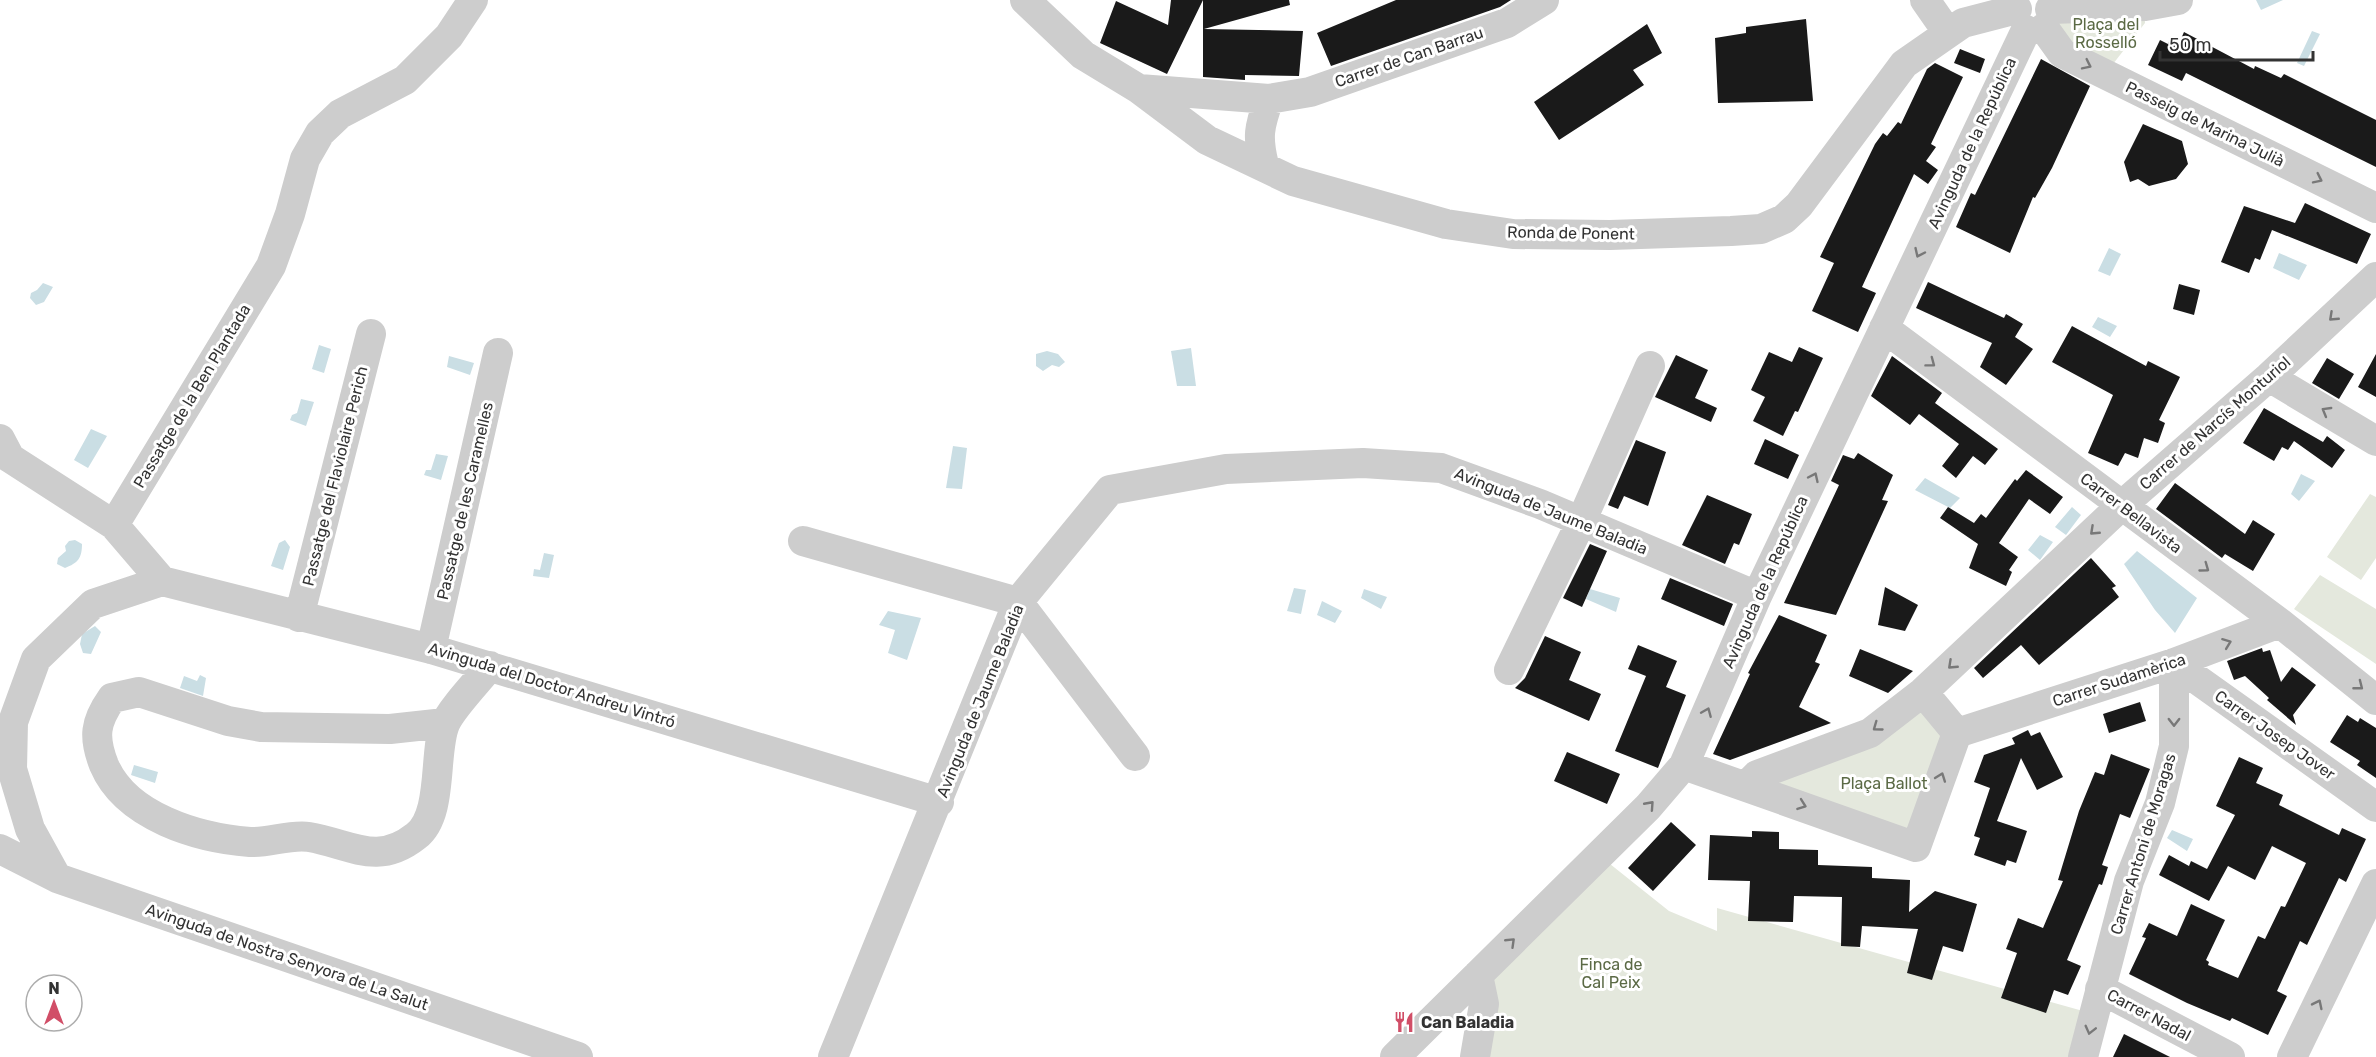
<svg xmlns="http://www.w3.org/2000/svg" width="2376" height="1057" font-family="Rubik,sans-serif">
<rect width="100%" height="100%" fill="#fff"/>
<path fill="#e4e8dd" d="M 2144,9 L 2145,23 L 2113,64 L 2047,29 L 2053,11 Z
M 2370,494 L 2376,497 L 2376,558 L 2361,580 L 2327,557 Z
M 2320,575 L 2376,609 L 2376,664 L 2294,609 Z
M 1922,705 L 1946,735 L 1917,824 L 1903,834 L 1775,790 L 1775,778 Z
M 1605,860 L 1669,911 L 1717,931 L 1717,908 L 2083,1011 L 2073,1057 L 1484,1057 L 1490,974 Z"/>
<path fill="#cadee4" d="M 2256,0 L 2283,0 L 2261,10 Z
M 2312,31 L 2320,34 L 2304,66 L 2297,63 Z
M 2109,248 L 2121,254 L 2110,276 L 2098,271 Z
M 2279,253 L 2307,265 L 2299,280 L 2273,268 Z
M 43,283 L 53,287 L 44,302 L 36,305 L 30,298 L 31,293 L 37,290 Z
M 2098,317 L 2117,326 L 2110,337 L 2092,327 Z
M 319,345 L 331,349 L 324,373 L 312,369 Z
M 1191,348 L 1196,386 L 1177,386 L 1171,351 Z
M 1047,351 L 1058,354 L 1065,362 L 1059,367 L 1052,365 L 1043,371 L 1036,366 L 1036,354 Z
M 449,356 L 474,363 L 470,375 L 447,367 Z
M 301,399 L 314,402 L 306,426 L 290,420 L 292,415 L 297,413 Z
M 91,429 L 107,436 L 88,468 L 74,460 Z
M 953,446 L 967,448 L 962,489 L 946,488 Z
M 436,454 L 448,456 L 441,480 L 424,475 L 426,470 L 431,470 Z
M 2301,474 L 2315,481 L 2299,501 L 2291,494 Z
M 1925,478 L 1960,498 L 1950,508 L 1915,490 Z
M 2072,507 L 2081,515 L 2066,535 L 2055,527 Z
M 2040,535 L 2053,542 L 2040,560 L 2028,550 Z
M 75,540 L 82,544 C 82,558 78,563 65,568 L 57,564 L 58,558 L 66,551 L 65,546 L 69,541 Z
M 285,540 L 290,547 L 283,570 L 271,566 L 279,543 Z
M 2137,551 L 2197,598 L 2175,633 L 2155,610 L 2124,564 Z
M 544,553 L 554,555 L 549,578 L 533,576 L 534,569 L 540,570 Z
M 1294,588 L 1306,590 L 1301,614 L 1287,611 Z
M 1364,589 L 1387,597 L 1381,609 L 1361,598 Z
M 1590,589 L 1620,598 L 1616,612 L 1586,599 Z
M 1322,601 L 1342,611 L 1335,623 L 1317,615 Z
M 888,611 L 921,618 L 907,660 L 888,653 L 895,630 L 879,625 Z
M 95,626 L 101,632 L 91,654 L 83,653 L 80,644 L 82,634 Z
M 200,675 L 206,678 L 203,696 L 180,688 L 184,676 L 197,681 Z
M 134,765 L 158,772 L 155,783 L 131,775 Z
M 2172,830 L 2193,839 L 2187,851 L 2167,838 Z"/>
<path fill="#1a1a1a" d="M 1171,0 L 1203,0 L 1167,74 L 1100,43 L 1116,1 L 1168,25 Z
M 1203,0 L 1289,0 L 1290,5 L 1204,29 L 1303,31 L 1299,76 L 1245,75 L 1245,80 L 1203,77 Z
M 1396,0 L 1511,0 L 1500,7 L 1331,66 L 1317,33 Z
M 1806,19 L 1813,101 L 1718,103 L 1715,38 L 1746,33 L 1746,27 Z
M 1647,24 L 1662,53 L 1633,70 L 1644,85 L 1559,140 L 1534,102 Z
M 2184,32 L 2254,69 L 2255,66 L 2281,78 L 2284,74 L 2376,120 L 2376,167 L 2186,73 L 2182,81 L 2148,65 L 2160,40 L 2168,44 L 2171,36 L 2180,41 Z
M 1960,49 L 1985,59 L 1980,73 L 1954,63 Z
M 2041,59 L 2090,86 L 2052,168 L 2035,198 L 2033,197 L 2010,253 L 1956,227 L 1971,193 L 1975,195 Z
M 1935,63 L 1963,77 L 1931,144 L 1936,147 L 1926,161 L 1938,170 L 1928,184 L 1914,174 L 1862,287 L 1876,293 L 1858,332 L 1812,311 L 1834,263 L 1820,257 L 1875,144 L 1883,133 L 1887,136 L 1898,122 L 1901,124 L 1927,69 Z
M 2143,124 L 2182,141 L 2188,164 L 2176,179 L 2149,186 L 2138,179 L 2130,182 L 2124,162 Z
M 2305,203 L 2371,234 L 2357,264 L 2272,230 L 2260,260 L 2255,258 L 2249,273 L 2221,262 L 2244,206 L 2295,223 Z
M 1928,282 L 2004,318 L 2006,314 L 2023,324 L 2015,337 L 2033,349 L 2006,385 L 1980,367 L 1992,343 L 1916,308 Z
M 2179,284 L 2200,290 L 2194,315 L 2173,309 Z
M 2072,326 L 2146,366 L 2148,361 L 2180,377 L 2159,420 L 2165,423 L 2158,443 L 2144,438 L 2138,458 L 2125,453 L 2118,466 L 2088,453 L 2113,395 L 2052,362 Z
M 1799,347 L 1823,358 L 1798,412 L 1795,411 L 1783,436 L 1753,421 L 1765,397 L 1751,390 L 1769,352 L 1792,362 Z
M 2376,354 L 2376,397 L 2358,387 Z
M 1676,355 L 1708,370 L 1695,398 L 1717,408 L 1711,422 L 1655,397 Z
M 1892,356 L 1942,393 L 1935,403 L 1998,449 L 1985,465 L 1973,456 L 1956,478 L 1942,466 L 1959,444 L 1919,414 L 1910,425 L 1871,396 Z
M 2327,358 L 2354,374 L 2339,399 L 2312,383 Z
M 2264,408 L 2323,442 L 2327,436 L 2345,450 L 2332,468 L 2294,441 L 2288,450 L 2282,447 L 2274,461 L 2243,443 Z
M 1765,439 L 1799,455 L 1788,479 L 1754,464 Z
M 1636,440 L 1666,452 L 1648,506 L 1624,496 L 1618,509 L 1608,505 Z
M 1858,453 L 1893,475 L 1882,500 L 1888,501 L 1836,615 L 1784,603 L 1839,485 L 1831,481 L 1843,455 L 1854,459 Z
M 2026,470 L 2063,497 L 2050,514 L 2029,499 L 1999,543 L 2018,557 L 2009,570 L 2012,572 L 2006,586 L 1969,568 L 1978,544 L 1940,518 L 1948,507 L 1974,523 L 1981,514 L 1986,518 L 2015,479 L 2017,481 Z
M 2175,483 L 2245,534 L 2253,520 L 2275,534 L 2253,571 L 2225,554 L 2222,558 L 2156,509 Z
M 1707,495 L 1752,514 L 1739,545 L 1734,543 L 1725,564 L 1682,545 Z
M 1590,544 L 1607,551 L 1582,607 L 1563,598 Z
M 2091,558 L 2116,586 L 2112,588 L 2119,597 L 2039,665 L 2021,645 L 1983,678 L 1974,668 Z
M 1670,578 L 1733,604 L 1724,626 L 1661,599 Z
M 1885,587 L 1918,605 L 1905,631 L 1878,625 Z
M 1779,615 L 1827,635 L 1815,662 L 1820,664 L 1799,707 L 1831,723 L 1730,760 L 1713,754 L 1750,674 L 1748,673 Z
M 1545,636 L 1581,652 L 1569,680 L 1601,694 L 1589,721 L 1515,688 L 1525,678 Z
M 1638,645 L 1677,661 L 1666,687 L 1686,695 L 1658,768 L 1615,751 L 1646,676 L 1628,669 Z
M 2262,648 L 2263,652 L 2270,650 L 2281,682 L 2292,667 L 2316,685 L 2293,715 L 2296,725 L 2267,700 L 2269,698 L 2245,676 L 2234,680 L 2227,661 Z
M 1860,649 L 1882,658 L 1913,671 L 1888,693 L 1849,676 Z
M 2140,702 L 2146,721 L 2109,733 L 2103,714 Z
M 2347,715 L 2358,722 L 2360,718 L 2376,728 L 2376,778 L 2357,765 L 2360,761 L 2330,742 Z
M 2028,730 L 2031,736 L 2040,732 L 2063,777 L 2037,790 L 2021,758 L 1997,821 L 2027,831 L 2016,863 L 2007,860 L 2005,866 L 1974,855 L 1980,838 L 1974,836 L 1990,788 L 1974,782 L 1984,755 L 2015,744 L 2012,738 Z
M 1567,752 L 1620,774 L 1607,804 L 1554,781 Z
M 2111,754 L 2150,769 L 2130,818 L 2120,814 L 2102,865 L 2108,867 L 2102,885 L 2099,884 L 2067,960 L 2081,966 L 2068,995 L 2054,990 L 2046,1013 L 2001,998 L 2017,953 L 2006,949 L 2018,918 L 2043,928 L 2063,881 L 2058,880 L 2079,811 L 2095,772 L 2104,775 Z
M 2239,757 L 2263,768 L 2256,783 L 2283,795 L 2279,805 L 2339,835 L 2342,828 L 2366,839 L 2346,882 L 2339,878 L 2307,945 L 2300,941 L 2277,991 L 2287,996 L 2268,1035 L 2232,1018 L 2230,1021 L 2187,1003 L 2129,974 L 2146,938 L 2142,937 L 2149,923 L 2177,936 L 2191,904 L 2225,920 L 2206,960 L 2209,962 L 2208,965 L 2238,978 L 2258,936 L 2265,939 L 2281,906 L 2285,907 L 2306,863 L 2272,846 L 2255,880 L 2228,866 L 2209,901 L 2159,875 L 2169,855 L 2189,866 L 2191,861 L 2207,869 L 2235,815 L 2216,806 Z
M 1671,822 L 1696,845 L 1653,891 L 1628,868 Z
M 1752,831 L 1779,832 L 1779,849 L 1818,850 L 1818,865 L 1872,867 L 1872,878 L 1910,880 L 1909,912 L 1935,891 L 1977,904 L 1963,952 L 1943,946 L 1932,980 L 1907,973 L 1918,929 L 1862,926 L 1860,947 L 1841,946 L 1842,897 L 1794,896 L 1793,922 L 1748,921 L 1750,881 L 1708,880 L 1710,835 L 1752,837 Z
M 2124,1034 L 2170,1057 L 2113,1057 Z"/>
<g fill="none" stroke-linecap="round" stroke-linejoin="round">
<path stroke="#cdcdcd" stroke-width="30" d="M 1025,0 L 1083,55 L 1139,89 L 1207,140 L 1293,181 L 1446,224 L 1513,234 L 1610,235 L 1731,231 L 1761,229 L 1784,219 L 1799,205 L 1904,64 L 1963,23 L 2017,9
M 1925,0 L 1948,33
M 2050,9 L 2145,6 L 2178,0
M 2044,28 L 2062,53 L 2376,208
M 1139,89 L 1269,99 L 1310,92 L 1507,23 L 1544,0
M 1264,165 C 1257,137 1259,127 1269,99
M 1884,328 L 2280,623 L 2376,700
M 2269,377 L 2376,441
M 0,439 L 10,458 L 114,525 L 162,581
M 114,525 L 271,266 L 290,214 L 305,159 L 320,133 L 340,114 L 405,80 L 449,36 L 473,0
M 803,541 L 1018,602 L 1135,756
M 162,581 L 431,649 L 939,802
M 299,617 L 371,334
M 431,649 L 498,353
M 2174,663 L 2376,807
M 1509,670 L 1581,522 L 1650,366
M 1923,692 L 1957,733
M 445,723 L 390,729 L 261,727 L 228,721 L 139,692 L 112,698 C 95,722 93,737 104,765 C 126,817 198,838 250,842 C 269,843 290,834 309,837 C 351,844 377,867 416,836 C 444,815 433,752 445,724 C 451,709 479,680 490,666
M 1957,733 L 2174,663 L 2280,623
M 1684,765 L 1916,847 L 1957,733
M 1747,785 L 1757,775 L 1870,733 L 1923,692 L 2121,506 L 2269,377 L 2376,277
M 0,849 L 57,878 L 578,1057
M 57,878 L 30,829 L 12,769 L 13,722 L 36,659 L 93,604 L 162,581
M 2100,989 L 2230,1057
M 833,1057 L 1018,602 L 1110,490 L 1226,469 L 1363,463 L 1441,468 L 1540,504 L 1757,596
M 1395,1057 L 1648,807 L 1684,765 L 1757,596 L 2026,30
M 1475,1057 L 1484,1004 L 1478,975
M 2083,1057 L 2129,881 L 2160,803 L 2174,746 L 2174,663
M 2292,1057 L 2376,884"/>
</g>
<defs><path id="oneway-chevron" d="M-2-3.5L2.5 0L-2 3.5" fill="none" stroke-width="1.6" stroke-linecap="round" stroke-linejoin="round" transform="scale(1.5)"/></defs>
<g stroke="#787878">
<use href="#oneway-chevron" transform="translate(2087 65) rotate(26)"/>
<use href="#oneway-chevron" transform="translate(2318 179) rotate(26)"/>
<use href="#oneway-chevron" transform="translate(1919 253) rotate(115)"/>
<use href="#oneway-chevron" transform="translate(2333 317) rotate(137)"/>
<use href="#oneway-chevron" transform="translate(1931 363) rotate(37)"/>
<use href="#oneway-chevron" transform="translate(2326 411) rotate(-150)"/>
<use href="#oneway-chevron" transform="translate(1814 477) rotate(-65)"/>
<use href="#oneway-chevron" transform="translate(2094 531) rotate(137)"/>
<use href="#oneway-chevron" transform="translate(2205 568) rotate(36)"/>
<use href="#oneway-chevron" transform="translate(2227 643) rotate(-21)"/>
<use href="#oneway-chevron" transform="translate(1952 665) rotate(137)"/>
<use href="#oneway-chevron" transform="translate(2359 686) rotate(38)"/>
<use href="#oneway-chevron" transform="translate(1707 712) rotate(-67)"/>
<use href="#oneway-chevron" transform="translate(2174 722) rotate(90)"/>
<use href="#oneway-chevron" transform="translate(1877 727) rotate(144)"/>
<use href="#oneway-chevron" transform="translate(1941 777) rotate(-70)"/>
<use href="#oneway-chevron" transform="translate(1650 805) rotate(-48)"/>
<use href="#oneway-chevron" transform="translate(1802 805) rotate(20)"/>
<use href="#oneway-chevron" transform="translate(1511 942) rotate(-44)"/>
<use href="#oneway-chevron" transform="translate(2318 1004) rotate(-64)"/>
<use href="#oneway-chevron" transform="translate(2090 1030) rotate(104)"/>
</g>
<defs>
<symbol id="restaurant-bare" viewBox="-9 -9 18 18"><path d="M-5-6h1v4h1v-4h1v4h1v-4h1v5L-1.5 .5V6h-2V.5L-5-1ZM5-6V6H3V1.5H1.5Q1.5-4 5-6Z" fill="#d14e67" stroke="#fff" stroke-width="2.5" paint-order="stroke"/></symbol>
</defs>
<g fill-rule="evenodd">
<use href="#restaurant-bare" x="1389" y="1007" width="30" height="30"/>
</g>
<g text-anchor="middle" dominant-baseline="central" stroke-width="6" stroke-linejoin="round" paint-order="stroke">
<g font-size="16" fill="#5b6a45" stroke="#fff">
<text x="2106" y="24">Plaça del<tspan x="2106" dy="18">Rosselló</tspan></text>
<text x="1884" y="783">Plaça Ballot</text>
<text x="1611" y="964">Finca de<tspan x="1611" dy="18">Cal Peix</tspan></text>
</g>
<g font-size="16" fill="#333" stroke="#fff">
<text transform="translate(1409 57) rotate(-19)">Carrer de Can Barrau</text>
<text transform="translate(2205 124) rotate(26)">Passeig de Marina Julià</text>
<text transform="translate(1972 143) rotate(-65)">Avinguda de la República</text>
<text transform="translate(1571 233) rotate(1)">Ronda de Ponent</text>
<text transform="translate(192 396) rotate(-59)">Passatge de la Ben Plantada</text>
<text transform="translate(2215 423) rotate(-41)">Carrer de Narcís Monturiol</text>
<text transform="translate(335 476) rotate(-76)">Passatge del Flaviolaire Perich</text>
<text transform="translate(465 501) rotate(-77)">Passatge de les Caramelles</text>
<text transform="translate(1551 511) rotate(22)">Avinguda de Jaume Baladia</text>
<text transform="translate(2131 513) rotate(37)">Carrer Bellavista</text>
<text transform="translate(1765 582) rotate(-66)">Avinguda de la República</text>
<text transform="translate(2119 680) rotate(-18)">Carrer Sudamèrica</text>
<text transform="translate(552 685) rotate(17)">Avinguda del Doctor Andreu Vintró</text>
<text transform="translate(980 701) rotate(-68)">Avinguda de Jaume Baladia</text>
<text transform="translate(2275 735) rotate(35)">Carrer Josep Jover</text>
<text transform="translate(2143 844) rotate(-73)">Carrer Antoni de Moragas</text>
<text transform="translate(287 957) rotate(19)">Avinguda de Nostra Senyora de La Salut</text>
<text transform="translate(2149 1015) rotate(28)">Carrer Nadal</text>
</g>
<g font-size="16" font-weight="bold" fill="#333" stroke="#fff" text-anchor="start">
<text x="1421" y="1022">Can Baladia</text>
</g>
</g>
<g transform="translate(54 1003)"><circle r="28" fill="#ffffff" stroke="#adadad" stroke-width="1.5"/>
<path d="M0-4.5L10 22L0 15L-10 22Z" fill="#d14e67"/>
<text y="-9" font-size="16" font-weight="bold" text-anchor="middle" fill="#333333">N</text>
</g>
<path d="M2160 51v9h153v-9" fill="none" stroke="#333333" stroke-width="3"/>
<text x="2169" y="51" font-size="18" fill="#333333" stroke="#ffffff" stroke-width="4.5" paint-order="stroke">50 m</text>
</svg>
